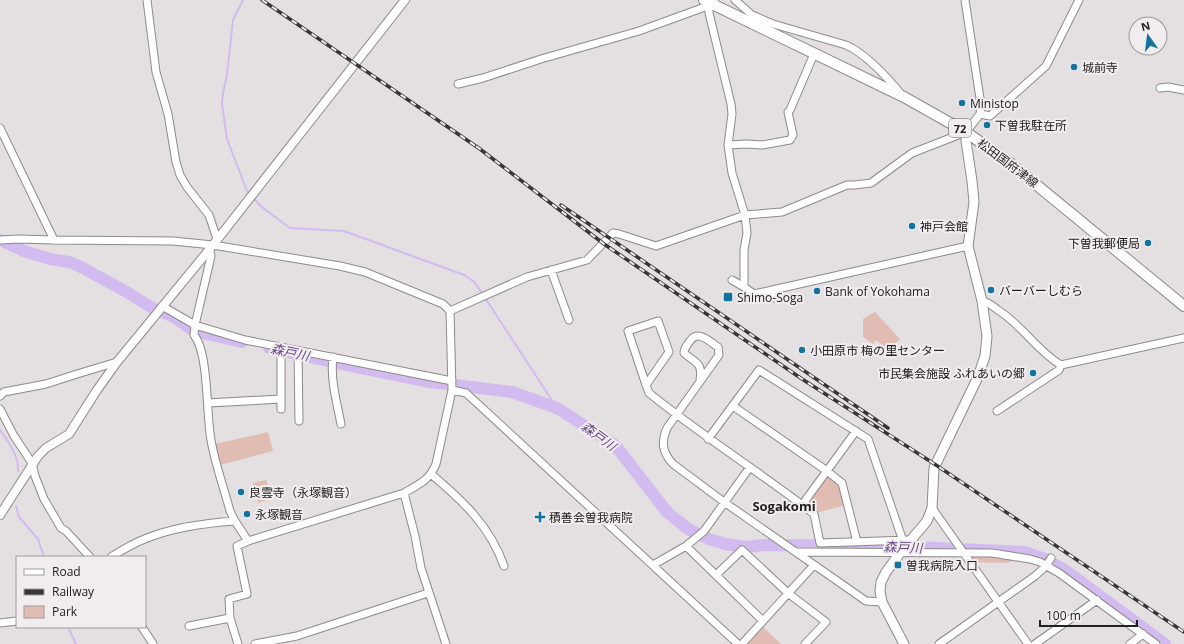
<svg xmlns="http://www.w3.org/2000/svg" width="1184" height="644" font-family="'Open Sans','Noto Sans JP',sans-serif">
<rect width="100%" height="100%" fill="#e4dfe1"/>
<path fill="#e1bcb3" d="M 875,312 L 900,339 L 889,350 L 876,340 L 873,344 L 863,337 L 863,319 Z
M 268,432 L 273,451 L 220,465 L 215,444 Z
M 827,473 L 841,484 L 846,505 L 816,513 L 804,505 Z
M 266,480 L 272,496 L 267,500 L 258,503 L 253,483 Z
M 968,555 L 992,555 L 1021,559 L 1005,563 L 973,562 Z
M 763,627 L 781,644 L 747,644 Z"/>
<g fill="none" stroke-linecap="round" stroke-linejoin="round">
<path stroke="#d1bbef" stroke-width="2" d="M 243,0 L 233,20 L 227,75 L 223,93 L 222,104 L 227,139 L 247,191 L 250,195
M 253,198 L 263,208 L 290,228 L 344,231 L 464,275 L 473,281 L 478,287 L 557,408
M 0,430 C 8,441 19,456 18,471
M 16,506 L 19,517 L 38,539 L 44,557
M 68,627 L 76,644"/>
<path stroke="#d1bbef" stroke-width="12" d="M 0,240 L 24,251 L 50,259 L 69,262 L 79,266 L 125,291 L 154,309 L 174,317 L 194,331 L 242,342
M 269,348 L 355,367 L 430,382 L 512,392 L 557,408 L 615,445 L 667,512 L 688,529 L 709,539 L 725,544 L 745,547 L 764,545 L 895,546 L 1024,552 L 1045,559 L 1065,570 L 1165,644"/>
<defs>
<path id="minor" d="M 147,0 L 156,72 L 168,114 L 176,162 L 180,175 L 187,187 L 209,215 L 217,239
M 735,0 L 752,15 L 773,24 L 846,45 C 866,54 887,77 901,94
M 714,1 L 709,9 L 709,13 L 731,104 L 732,114 L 728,145 L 732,173 L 745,215 L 747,233 L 744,250 L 744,287 L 754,294 L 768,291 L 968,246
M 458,84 L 483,78 L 541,59 L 639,31 L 713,4
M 1160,88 L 1168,87 L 1184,90
M 980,114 L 990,116 L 1046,66 L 1079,0
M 0,128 L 54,240
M 728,145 L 747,144 L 762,145 L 790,140 L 793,135 L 788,112 L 790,110 L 814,54
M 0,240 L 18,239 L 54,240 L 173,241 L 213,245 L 340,266 L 365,272 L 443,304 L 450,311 L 452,390 L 436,464 C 429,481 419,484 404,493 L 248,541 L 235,521 C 205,523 175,527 147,538 C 134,543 122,550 111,557
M 209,248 L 211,256 L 195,325 L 194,335 C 209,353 206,415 211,440 C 215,464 224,488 230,511 L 235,521
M 551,270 L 569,320
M 732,280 L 744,287
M 771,291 L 774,298
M 982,301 C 988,302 993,306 998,310 C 1022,325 1037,351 1061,365 L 1184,338
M 162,306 L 195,325 L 245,340 L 452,381
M 450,311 L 527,277 L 587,260 L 613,233 L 619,234 L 656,246 L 745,215 L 782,212 L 847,185 L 855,185 L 871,183 L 912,153 L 966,132 L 980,114 L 981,105 L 965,0
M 298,351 L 299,421
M 333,357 C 330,379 337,403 341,424
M 700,380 C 703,362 695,363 684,353 C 684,348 687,345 690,341 C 698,329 710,342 718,347 L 719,355 L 667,428 C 661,442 662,452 673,464 L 724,502 L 866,601 L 882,602
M 646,385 L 669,352 L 658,321 L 628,331 L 646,385 L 649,393 C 702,436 760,472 814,514 L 820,543 L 910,540
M 452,390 L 466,393 L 738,644
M 0,396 L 4,392 L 46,384 L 77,374 L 117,362
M 208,403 L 281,399
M 733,406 L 827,471 L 842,483 L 857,542
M 0,409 L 14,436 L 32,463 L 35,476 L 44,499 L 61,528 L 66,531 L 90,557
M 281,409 L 281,347
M 997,411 L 1059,370 L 1061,365
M 708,439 L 759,370 L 868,439 L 903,541
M 431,474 C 463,501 490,526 504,566
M 404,493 L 415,536 L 421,568 L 446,644
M 802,505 L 856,431
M 932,508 L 1028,644
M 686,546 L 763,621
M 797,552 L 992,553 L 1030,559 L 1040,562 L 1059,573 L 1156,644
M 653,565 L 686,546 L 704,531 L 750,467
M 716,575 L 742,550 L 789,594 L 826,622 L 805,644
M 0,623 L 17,621
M 189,626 L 230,618
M 142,627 L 153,644
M 238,644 L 230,618 L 229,599 L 247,594 L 237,546 L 248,541
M 255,644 L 297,636 L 428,593
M 742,644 L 814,565
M 939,644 L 1035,576 L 1046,566 L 1051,558
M 1035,644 L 1097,600
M 1130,644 L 1143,634"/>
<path id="tertiary" d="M 0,515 L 38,456 L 46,448 L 69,434 L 97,390 L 117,362 L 213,245 L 405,0"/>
<path id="secondary" d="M 904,644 L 882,602 L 880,591 L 881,582 L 886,572 L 900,553 L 927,521 L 932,508 L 934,468 L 978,377 L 985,356 L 987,336 L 982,301 L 968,246 L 974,202 L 972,181 L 966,141 L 966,132"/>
<path id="primary" d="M 704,0 L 904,97 L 966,132 L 1011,164 L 1184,306"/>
</defs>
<use href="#minor" stroke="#8e8a8c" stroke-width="9"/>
<use href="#tertiary" stroke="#8e8a8c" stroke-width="10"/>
<use href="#secondary" stroke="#8e8a8c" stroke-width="11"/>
<use href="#primary" stroke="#8e8a8c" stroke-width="12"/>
<use href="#minor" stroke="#fff" stroke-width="7"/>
<use href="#tertiary" stroke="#fff" stroke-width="8"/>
<use href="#secondary" stroke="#fff" stroke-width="9"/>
<use href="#primary" stroke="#fff" stroke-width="10"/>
<defs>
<path id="rail" d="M 262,0 L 480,149
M 476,146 L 604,244 L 802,379 L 936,465 L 1184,632
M 561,205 L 888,428"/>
</defs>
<use href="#rail" stroke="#383536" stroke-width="3.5"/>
<use href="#rail" stroke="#f1ecee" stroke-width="2" stroke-dasharray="6" stroke-linecap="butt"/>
</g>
<g fill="#1074a0" stroke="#f1ecee" stroke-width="1.5">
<circle cx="1074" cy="67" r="4"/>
<circle cx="962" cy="103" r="4"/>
<circle cx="987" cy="125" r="4"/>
<circle cx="912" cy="226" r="4"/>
<circle cx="1148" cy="243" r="4"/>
<circle cx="991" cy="290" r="4"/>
<circle cx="817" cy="291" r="4"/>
<rect x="723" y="292" width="10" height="10" rx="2"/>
<circle cx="802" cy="350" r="4"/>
<circle cx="1033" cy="373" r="4"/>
<circle cx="241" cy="492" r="4"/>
<circle cx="247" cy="514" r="4"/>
<path d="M538 511h4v4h4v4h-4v4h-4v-4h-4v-4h4z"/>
<rect x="894" y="561" width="8" height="8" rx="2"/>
</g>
<g text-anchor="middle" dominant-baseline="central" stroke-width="4" stroke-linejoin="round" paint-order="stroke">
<rect fill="#f1ecee" stroke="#615e5f" stroke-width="1" x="949" y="119" width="22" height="18" rx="3"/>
<g font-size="11" font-weight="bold" fill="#232122">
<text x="960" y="128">72</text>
</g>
<g font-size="12" fill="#232122" stroke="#f1ecee" text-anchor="start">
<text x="1082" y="67">城前寺</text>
<text x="970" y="103">Ministop</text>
<text x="995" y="125">下曽我駐在所</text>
<text x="920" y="226">神戸会館</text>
<text x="1140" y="243" text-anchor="end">下曽我郵便局</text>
<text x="999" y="290">バーバーしむら</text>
<text x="825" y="291">Bank of Yokohama</text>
<text x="737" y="297">Shimo-Soga</text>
<text x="810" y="350">小田原市 梅の里センター</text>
<text x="1025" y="373" text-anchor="end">市民集会施設 ふれあいの郷</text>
<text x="249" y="492">良雲寺（永塚観音）</text>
<text x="255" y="514">永塚観音</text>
<text x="549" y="517">積善会曽我病院</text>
<text x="906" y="565">曽我病院入口</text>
</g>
<g font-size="12" fill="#232122" stroke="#f1ecee">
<text transform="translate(1008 163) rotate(37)">松田国府津線</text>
</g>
<g font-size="13" font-style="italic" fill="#624584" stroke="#f1ecee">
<text transform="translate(290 352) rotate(12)">森戸川</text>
<text transform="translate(599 436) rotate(36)">森戸川</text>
<text transform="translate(903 547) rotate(2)">森戸川</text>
</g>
<g font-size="13" font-weight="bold" fill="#232122" stroke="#f1ecee">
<text x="784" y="506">Sogakomi</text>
</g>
</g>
<rect x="16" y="556" width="130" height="72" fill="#f1ecee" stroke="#9f9b9c"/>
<rect x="24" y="569" width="20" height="6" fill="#ffffff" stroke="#9f9b9c"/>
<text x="52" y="576" font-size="12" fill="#232122">Road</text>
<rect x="24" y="589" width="20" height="6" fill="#383536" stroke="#9f9b9c"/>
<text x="52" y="596" font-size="12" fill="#232122">Railway</text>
<rect x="24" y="606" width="20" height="12" fill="#e1bcb3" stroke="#9f9b9c"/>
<text x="52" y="616" font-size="12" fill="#232122">Park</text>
<g transform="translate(1148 36) rotate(346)"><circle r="19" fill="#f1ecee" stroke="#9f9b9c"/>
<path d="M0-3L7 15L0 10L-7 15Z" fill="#1074a0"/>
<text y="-6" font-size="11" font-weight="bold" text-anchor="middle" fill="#232122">N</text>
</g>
<path d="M1040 620v6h97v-6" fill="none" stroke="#232122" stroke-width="2"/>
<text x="1046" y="620" font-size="12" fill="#232122" stroke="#f1ecee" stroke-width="3" paint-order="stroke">100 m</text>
</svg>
